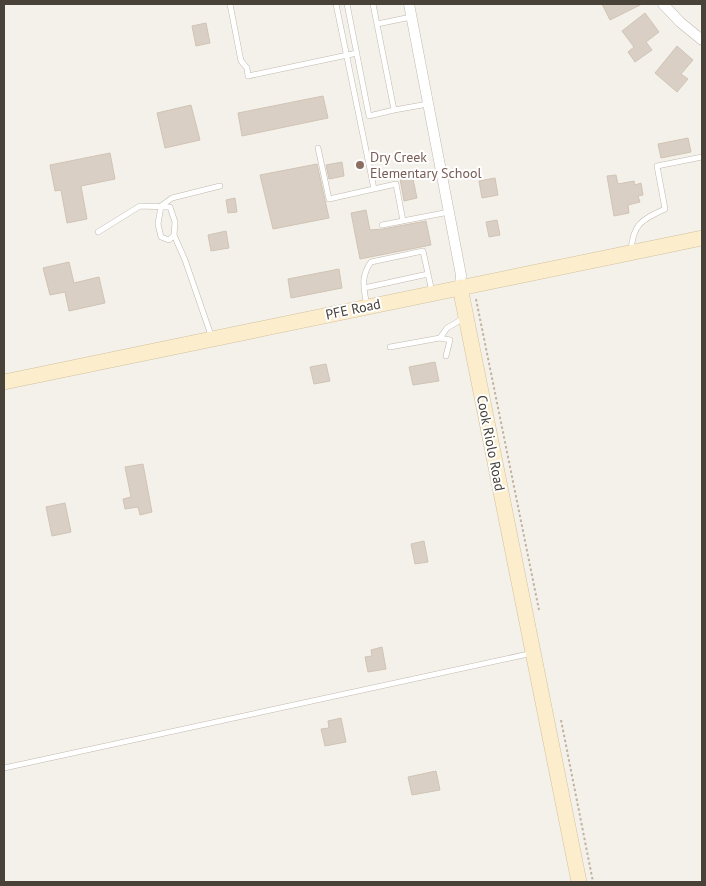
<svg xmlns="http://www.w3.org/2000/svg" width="706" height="886" font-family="'PT Sans',sans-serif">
<rect width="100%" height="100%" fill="#f4f1eb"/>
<path fill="#d9cfc4" stroke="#d0c4b4" d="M 602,4 L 642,4 L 610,20 Z
M 645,13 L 659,32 L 646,42 L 652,50 L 635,62 L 628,52 L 634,47 L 622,31 Z
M 206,23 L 210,43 L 196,46 L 192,26 Z
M 677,46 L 693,60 L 681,74 L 688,79 L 677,92 L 655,73 Z
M 323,96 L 328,118 L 242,136 L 238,113 Z
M 191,105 L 200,140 L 165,148 L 157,113 Z
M 688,138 L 691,152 L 661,158 L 658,144 Z
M 110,153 L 115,179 L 81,186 L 87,219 L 67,223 L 61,190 L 55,191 L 50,165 Z
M 342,162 L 344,176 L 329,179 L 326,165 Z
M 317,164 L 329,218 L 273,229 L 260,175 Z
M 411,170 L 417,198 L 404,201 L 399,173 Z
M 616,175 L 618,184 L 634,181 L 635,185 L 641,183 L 643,195 L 638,196 L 640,202 L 628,205 L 629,213 L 614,216 L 607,176 Z
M 495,178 L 498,195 L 482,198 L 479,181 Z
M 235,198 L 237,212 L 228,213 L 226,200 Z
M 366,210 L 370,230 L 383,229 L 426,221 L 431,245 L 360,259 L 351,213 Z
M 497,220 L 500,235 L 489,237 L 486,222 Z
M 226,231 L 229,248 L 211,251 L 208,235 Z
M 69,262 L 74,283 L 99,277 L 105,303 L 69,311 L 65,292 L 50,295 L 43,268 Z
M 339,269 L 342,288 L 291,298 L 288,279 Z
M 435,362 L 439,381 L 413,385 L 409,367 Z
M 326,364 L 330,381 L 314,384 L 310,367 Z
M 143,464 L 152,512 L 140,515 L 138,507 L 125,509 L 123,499 L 131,497 L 125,467 Z
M 65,503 L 71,532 L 52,536 L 46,507 Z
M 424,541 L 428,562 L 415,564 L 411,544 Z
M 382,647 L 386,669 L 368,672 L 365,657 L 372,656 L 371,650 Z
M 341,718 L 346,742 L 325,746 L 321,729 L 329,728 L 328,721 Z
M 436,771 L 440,790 L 412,795 L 408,777 Z"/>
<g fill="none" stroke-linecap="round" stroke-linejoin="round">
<defs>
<path id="lane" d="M 230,4 L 241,61 L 247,68 L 248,76 L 357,53
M 336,4 L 374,189
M 347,4 L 369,116 L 394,110 L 373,4
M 377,24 L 411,17
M 394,110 L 428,104
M 318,148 L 329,199 L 396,184 L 403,221
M 382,225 L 449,212
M 98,232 L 140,206 L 170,207 L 175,222 L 174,235 L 185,260 L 212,338
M 174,235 L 169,240 L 161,237 L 158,224 L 161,206 L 172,198 L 220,186
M 631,251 C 633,224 641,220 665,209 L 657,166 L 702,157
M 364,288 L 428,274
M 367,306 C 364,289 360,277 371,262 L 423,251 L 432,292
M 440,338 L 450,340 L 446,356
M 390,347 L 440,338 L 447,328 L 464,318
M 4,768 L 533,653"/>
<path id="street" d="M 409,4 L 461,275 L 460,287
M 663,4 L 680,22 L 702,40"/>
<path id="secondary" d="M 460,287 L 579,882
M 4,382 L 702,238"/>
</defs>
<use href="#lane" stroke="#c0b8ad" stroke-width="6"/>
<use href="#street" stroke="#c0b8ad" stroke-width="11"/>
<use href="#secondary" stroke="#d2c19c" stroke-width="16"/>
<path stroke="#c1b39f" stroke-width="2" stroke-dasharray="2.5 2.5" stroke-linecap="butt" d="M 476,299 L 539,610
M 561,720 L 593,882"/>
<use href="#lane" stroke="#fff" stroke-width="5"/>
<use href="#street" stroke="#fff" stroke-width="10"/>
<use href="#secondary" stroke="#fceecd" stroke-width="15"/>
</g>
<circle fill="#8d6e63" stroke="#fff" stroke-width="2" cx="360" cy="165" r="5"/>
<g text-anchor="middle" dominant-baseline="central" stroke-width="4" stroke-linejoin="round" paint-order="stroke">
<g font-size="14" fill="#785e54" stroke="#fff" text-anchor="start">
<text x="370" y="157">Dry Creek<tspan x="370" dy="16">Elementary School</tspan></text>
</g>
<g font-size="14" fill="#484239" stroke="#fff">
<text transform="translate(353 309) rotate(-12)">PFE Road</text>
<text transform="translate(491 443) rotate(79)">Cook Riolo Road</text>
</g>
</g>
<rect width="706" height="886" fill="none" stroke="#484239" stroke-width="10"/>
</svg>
